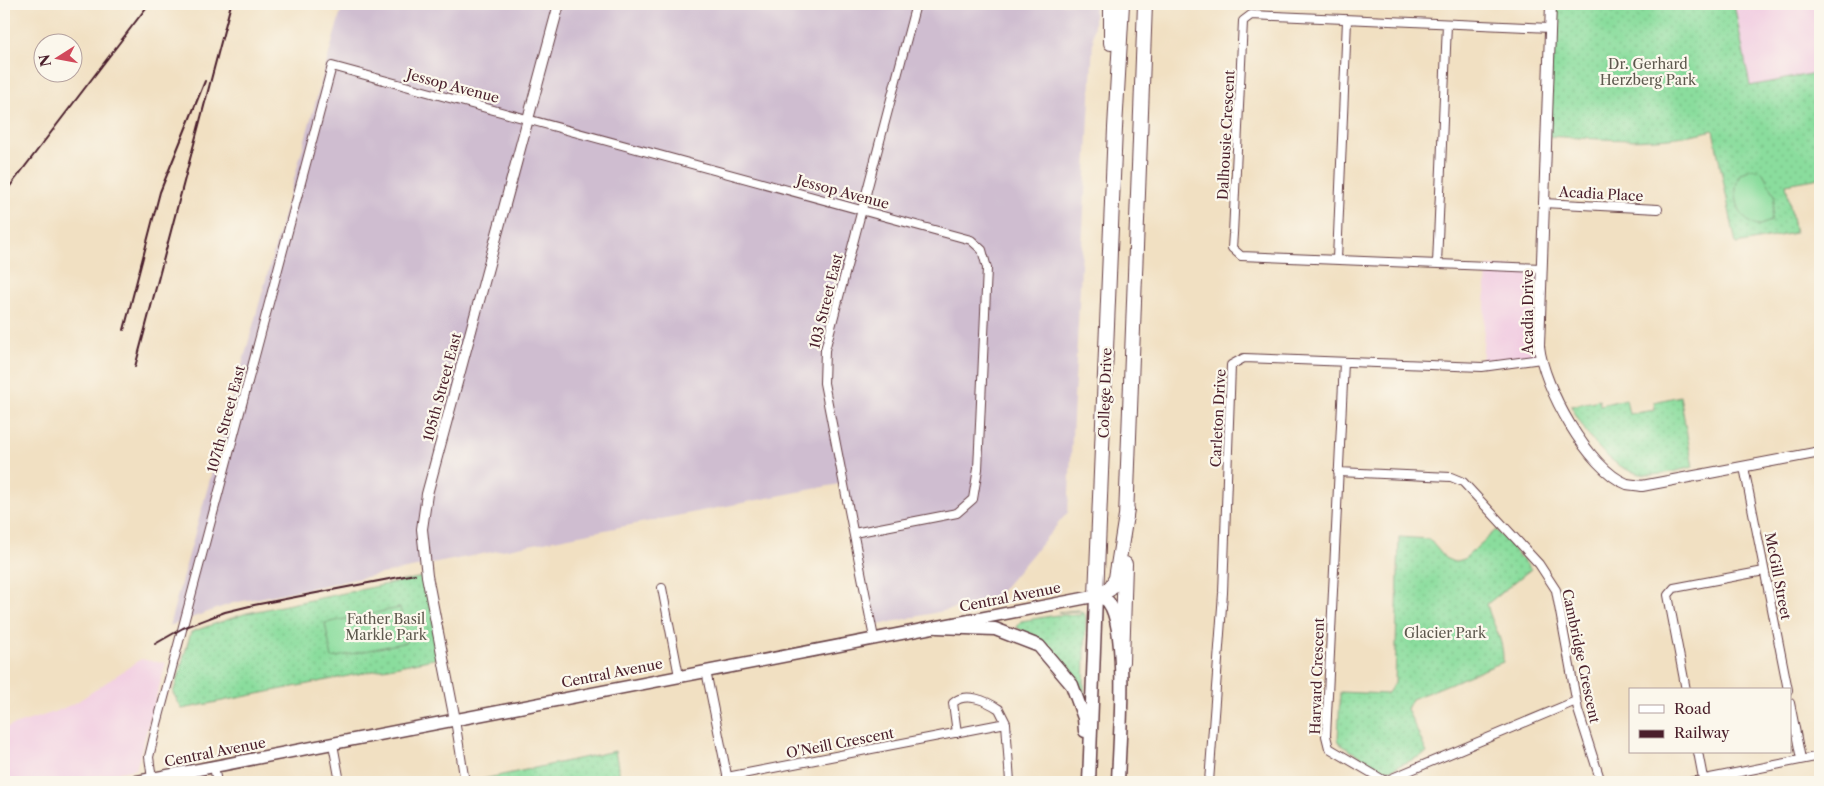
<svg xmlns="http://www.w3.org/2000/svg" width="1824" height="786" font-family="'Libre Caslon Text',serif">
<defs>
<pattern id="grass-dots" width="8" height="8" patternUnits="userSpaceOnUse" patternTransform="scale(1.25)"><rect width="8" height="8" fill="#8add9d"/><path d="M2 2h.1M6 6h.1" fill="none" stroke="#79bd87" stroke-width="1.8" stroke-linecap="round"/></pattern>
</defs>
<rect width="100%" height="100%" fill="#fbf7ec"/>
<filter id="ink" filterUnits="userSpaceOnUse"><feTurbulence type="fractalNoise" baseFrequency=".02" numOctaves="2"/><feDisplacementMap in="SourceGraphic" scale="10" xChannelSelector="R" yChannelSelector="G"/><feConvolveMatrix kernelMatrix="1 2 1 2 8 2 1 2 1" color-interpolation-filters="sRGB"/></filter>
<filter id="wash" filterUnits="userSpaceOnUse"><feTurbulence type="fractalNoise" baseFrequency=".0096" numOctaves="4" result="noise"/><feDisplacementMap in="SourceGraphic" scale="20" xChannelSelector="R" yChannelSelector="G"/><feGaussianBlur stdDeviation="1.12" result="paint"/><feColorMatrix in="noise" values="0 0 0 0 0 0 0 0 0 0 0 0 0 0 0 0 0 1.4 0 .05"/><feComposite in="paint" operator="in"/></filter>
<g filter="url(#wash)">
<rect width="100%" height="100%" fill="#f1e0c2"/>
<path fill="#f2cfe2" d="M 1734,4 L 1820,4 L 1820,72 L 1750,86 Z
M 1487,266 L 1541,268 L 1541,359 L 1482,367 Z
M 141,659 L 166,663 L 136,769 L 66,782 L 4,782 L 4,728 L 55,712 L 77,702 Z"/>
<path fill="#cfbdd0" d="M 343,4 L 1095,4 L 1068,512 L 994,600 L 873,626 L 844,483 L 233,603 L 169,626 Z"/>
<path fill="url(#grass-dots)" stroke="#6a7e64" d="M 1551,4 L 1734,4 L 1750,86 L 1820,72 L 1820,178 L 1786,184 L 1795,233 L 1736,244 L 1713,130 C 1657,145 1603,139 1546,136 Z
M 1680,396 L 1693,467 C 1680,470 1665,474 1652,475 C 1614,476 1586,436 1571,406 L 1599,400 L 1600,405 L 1626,399 L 1629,414 L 1655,410 L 1654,402 Z
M 1496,530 L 1531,569 L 1487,604 C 1492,626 1504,637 1503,662 L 1412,699 L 1407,709 L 1427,753 L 1392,769 L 1385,770 L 1342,746 L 1338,740 L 1340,692 L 1387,694 L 1395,683 L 1399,537 L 1429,539 L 1445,558 L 1454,562 L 1464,559 Z
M 427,576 L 444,657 L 182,709 L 173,693 L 191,632 L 247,613 Z
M 1078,610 L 1084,613 L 1086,618 L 1084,695 L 1070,671 L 1049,646 L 1016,627 L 1021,621 L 1057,615 L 1081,615 L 1080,611 L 1059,612 Z
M 615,751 L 621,782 L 469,782 Z"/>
<path fill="#8add9d" stroke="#6a7e64" d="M 1751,169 L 1762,171 L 1775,195 L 1771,221 L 1757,226 C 1737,220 1731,191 1740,174 Z
M 400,608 L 407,642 L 332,658 L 325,623 Z"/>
</g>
<g filter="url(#ink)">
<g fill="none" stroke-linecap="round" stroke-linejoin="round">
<defs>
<path id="minor" d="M 1543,203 L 1658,209
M 1337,259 L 1347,20
M 1437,264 L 1447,24
M 1541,268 L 1241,256 L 1232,248 L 1233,234 L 1243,21 L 1251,15 L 1550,28
M 1344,362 L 1326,736 L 1329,748 L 1385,781 L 1576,701
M 1744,467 L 1788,690
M 1338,472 L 1451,477 L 1463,482 L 1539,564 L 1556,590 L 1578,710 L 1601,782
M 662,588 L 679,676
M 874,638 L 824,383 L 825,350 L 916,4
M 706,671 L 728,780
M 1686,690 L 1668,595 L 1674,588 L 1764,571
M 1790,703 L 1801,759
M 455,720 L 465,782
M 957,733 L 953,703 C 965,691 987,701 999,709 L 1006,723 L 1010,782
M 333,744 L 340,782
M 1698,752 L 1703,778
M 214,767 L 217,782
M 727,777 L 1006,723
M 152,779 L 149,757 L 157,724 L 332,66 L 971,240 L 982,250 L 987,268 L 978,469 L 973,499 L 957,513 L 854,533
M 1209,782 L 1223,593 L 1231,365 L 1244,358 L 1482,367 L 1541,359
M 1690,782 L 1820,756"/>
<path id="tertiary" d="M 1551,4 L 1539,346 C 1543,386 1588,469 1627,484 C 1632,485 1637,485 1642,486 L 1820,452
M 455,720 L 427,576 L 422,529 L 427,494 L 559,4"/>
<path id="secondary" d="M 134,782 L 1096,596"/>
<path id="primary" d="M 937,627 L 995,629 L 1039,646 L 1072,685 L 1084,718 L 1085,731
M 1089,782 L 1096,596 C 1101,598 1107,599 1109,603 C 1129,631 1119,745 1118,782"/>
<path id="motorway" d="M 1122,4 L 1115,128 L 1096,596 L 1110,589 L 1116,578 L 1127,509
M 1111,43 L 1111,4
M 1126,518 L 1145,4
M 1122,662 L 1125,564"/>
</defs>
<use href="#minor" stroke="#633c42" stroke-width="10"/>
<use href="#tertiary" stroke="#633c42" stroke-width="12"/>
<use href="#secondary" stroke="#633c42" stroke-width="14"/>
<use href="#primary" stroke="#633c42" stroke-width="15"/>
<use href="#motorway" stroke="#633c42" stroke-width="16"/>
<use href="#minor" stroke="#fff" stroke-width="8"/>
<use href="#tertiary" stroke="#fff" stroke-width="10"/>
<use href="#secondary" stroke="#fff" stroke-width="11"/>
<use href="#primary" stroke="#fff" stroke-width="12"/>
<use href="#motorway" stroke="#fff" stroke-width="14"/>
<path stroke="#4a1f2b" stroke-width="2" d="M 4,194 L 149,4
M 124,330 L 160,192 L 205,81
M 135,367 L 231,4
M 155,644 L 183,628 L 225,612 L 254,605 L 415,574"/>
</g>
</g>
<g text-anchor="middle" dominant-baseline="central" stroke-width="4.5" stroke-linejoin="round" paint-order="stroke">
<g font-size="14" fill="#5d584d" stroke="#fbf7ec">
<text x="1648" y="64">Dr. Gerhard<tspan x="1648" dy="16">Herzberg Park</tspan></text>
<text x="386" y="619">Father Basil<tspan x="386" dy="16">Markle Park</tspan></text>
<text x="1445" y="633">Glacier Park</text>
</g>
<g font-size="14" fill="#4a1f2b" stroke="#fbf7ec">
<text transform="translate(453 86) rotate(15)">Jessop Avenue</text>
<text transform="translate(1226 135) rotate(-87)">Dalhousie Crescent</text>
<text transform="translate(843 192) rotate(15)">Jessop Avenue</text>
<text transform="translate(1601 194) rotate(3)">Acadia Place</text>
<text transform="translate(826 301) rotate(-76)">103 Street East</text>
<text transform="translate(1528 312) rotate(-90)">Acadia Drive</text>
<text transform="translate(442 387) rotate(-75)">105th Street East</text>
<text transform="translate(1105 393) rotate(-88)">College Drive</text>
<text transform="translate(1218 418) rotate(-87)">Carleton Drive</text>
<text transform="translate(226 419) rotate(-75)">107th Street East</text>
<text transform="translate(1778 576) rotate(79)">McGill Street</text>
<text transform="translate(1010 597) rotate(-11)">Central Avenue</text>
<text transform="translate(1581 656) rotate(78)">Cambridge Crescent</text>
<text transform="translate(612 673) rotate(-11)">Central Avenue</text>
<text transform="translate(1317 676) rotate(-88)">Harvard Crescent</text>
<text transform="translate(840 743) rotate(-11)">O'Neill Crescent</text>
<text transform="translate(215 752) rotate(-11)">Central Avenue</text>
</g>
</g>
<rect width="1824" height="786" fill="none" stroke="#fbf7ec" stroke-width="20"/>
<rect x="1629" y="688" width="162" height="65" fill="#fbf7ec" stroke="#b4a19f"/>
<rect x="1639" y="705" width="25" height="8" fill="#ffffff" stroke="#b4a19f"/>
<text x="1674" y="714" font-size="15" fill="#4a1f2b">Road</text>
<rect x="1639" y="730" width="25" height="8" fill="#4a1f2b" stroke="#b4a19f"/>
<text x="1674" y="738" font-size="15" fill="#4a1f2b">Railway</text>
<g transform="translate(58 58) rotate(259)"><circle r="24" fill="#fbf7ec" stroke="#b4a19f"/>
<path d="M0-4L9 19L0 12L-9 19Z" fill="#d1495b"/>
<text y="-8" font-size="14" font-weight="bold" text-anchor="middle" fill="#4a1f2b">N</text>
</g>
</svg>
